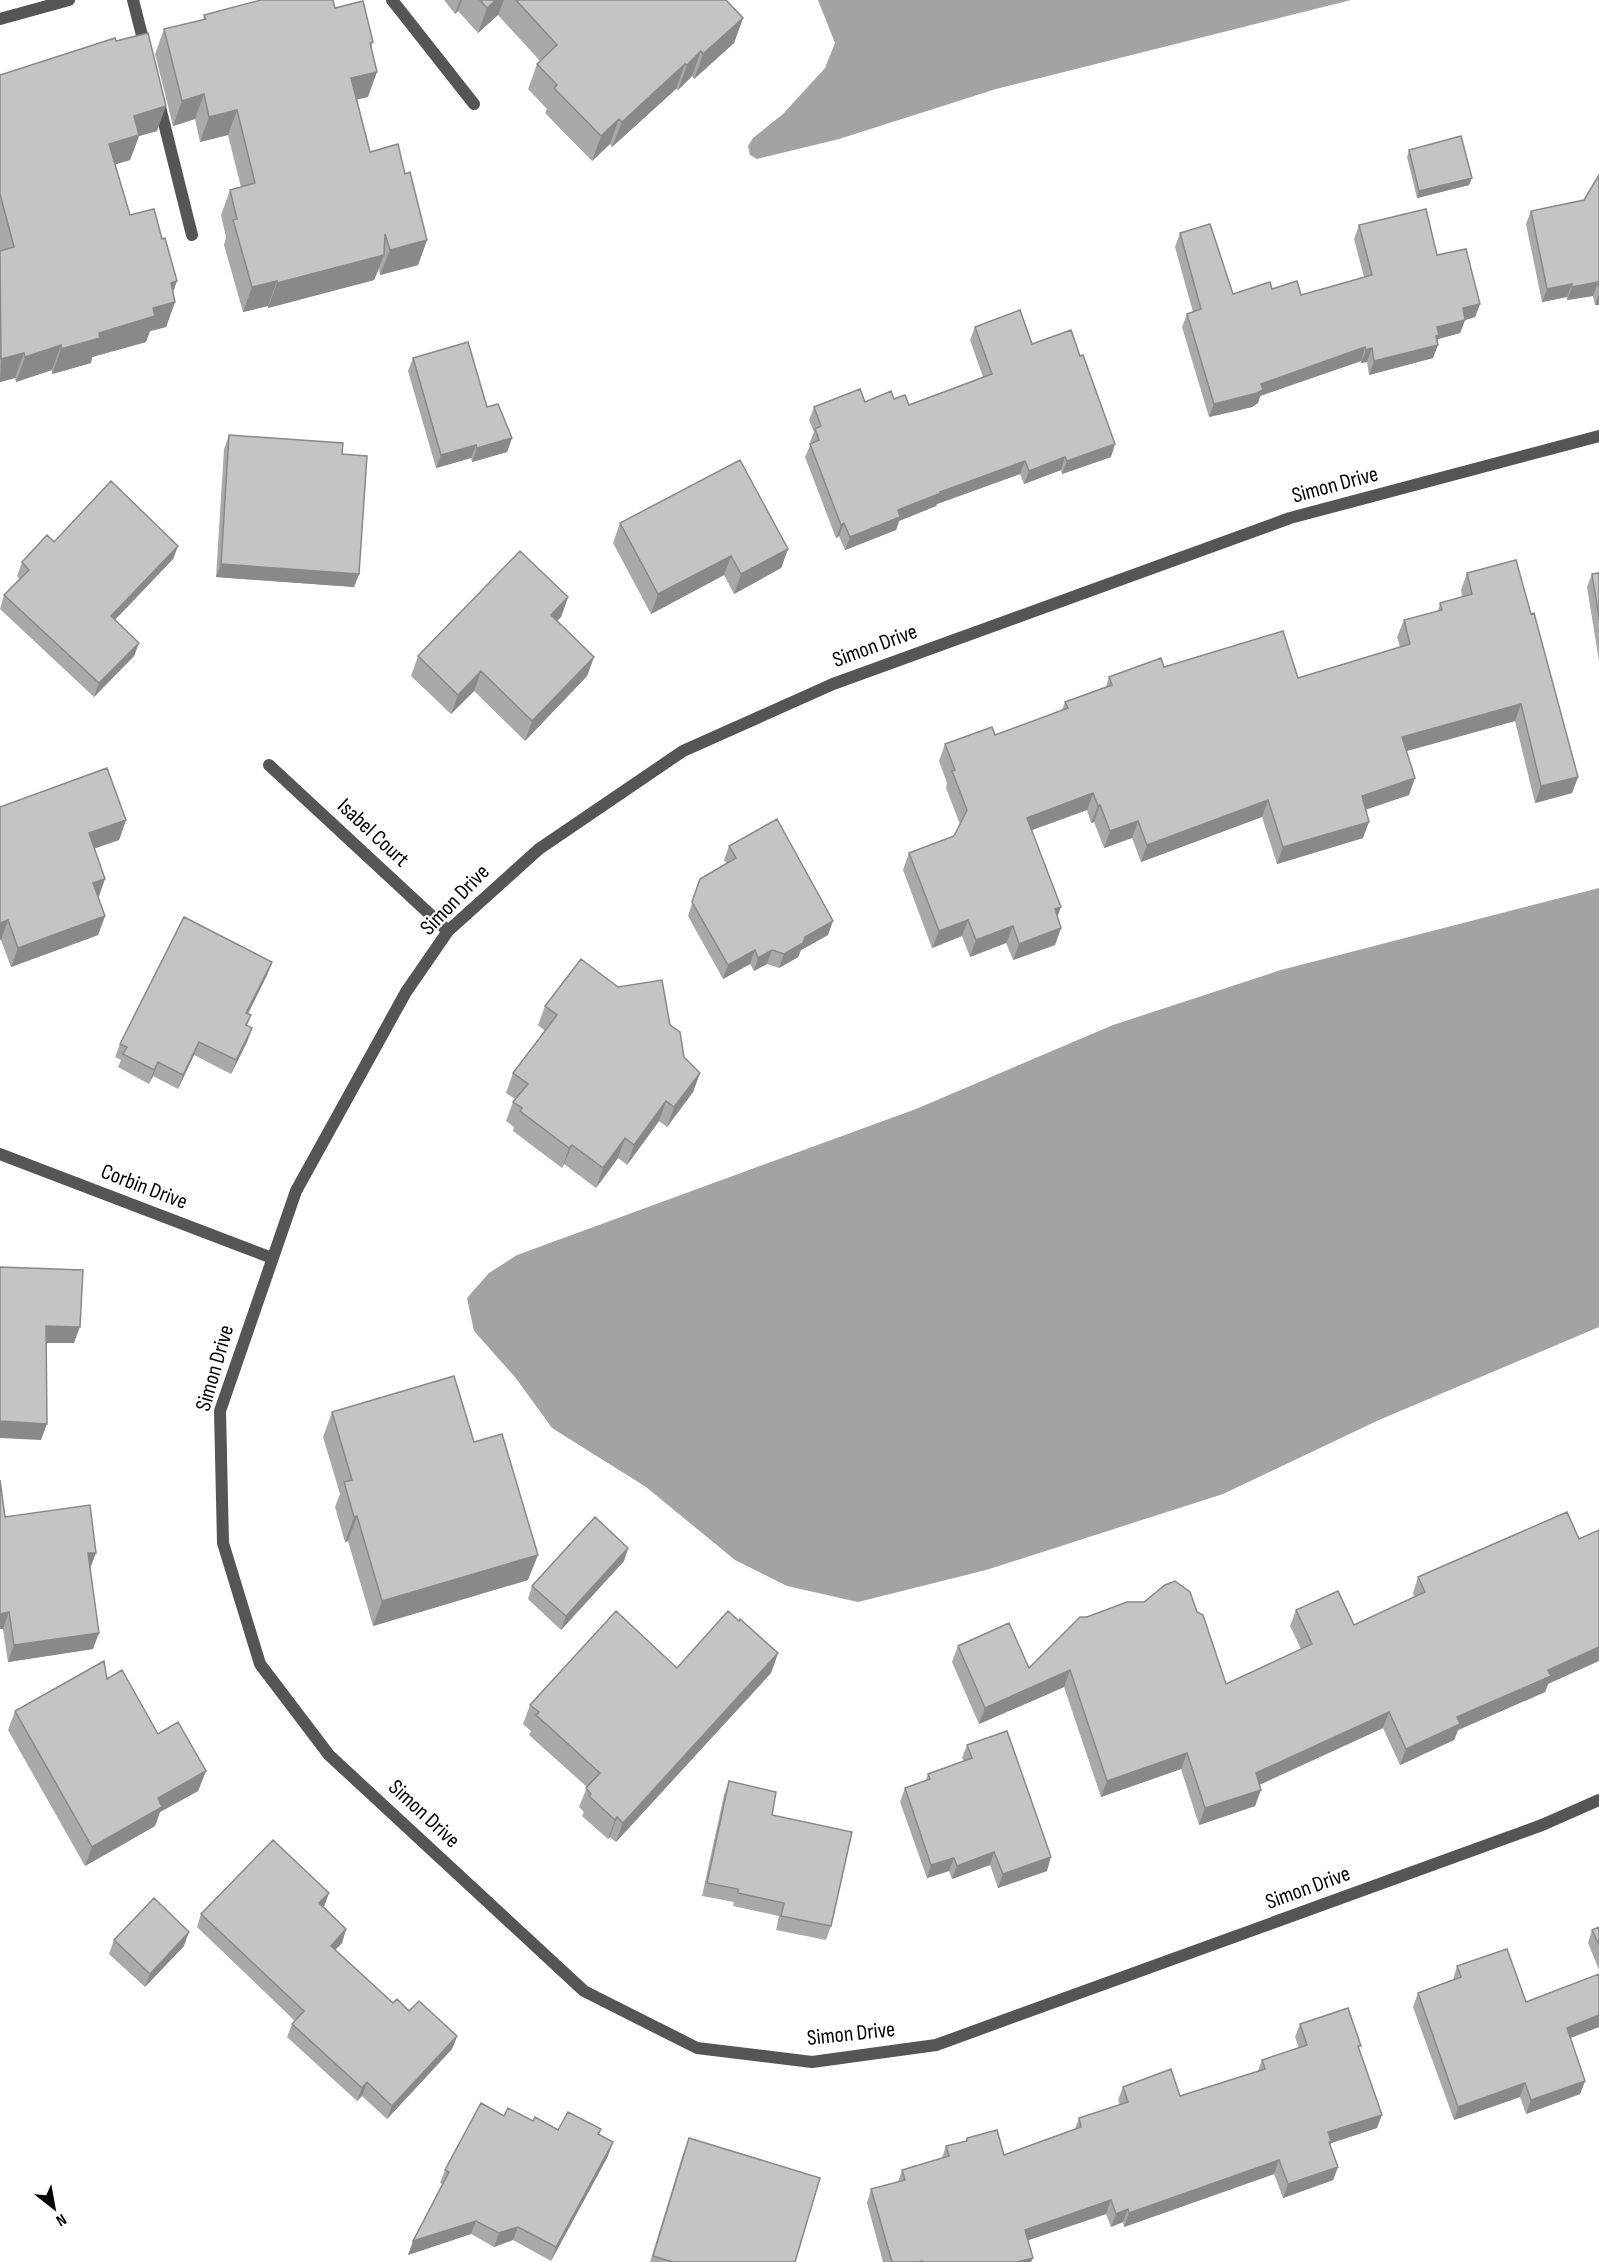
<svg xmlns="http://www.w3.org/2000/svg" width="1599" height="2262" font-family="'Sofia Sans Condensed',sans-serif">
<rect width="100%" height="100%" fill="#fff"/>
<path fill="#a3a3a3" d="M 818,0 L 1351,0 L 996,89 L 839,139 L 757,159 L 750,155 L 748,146 L 753,138 L 783,114 L 825,68 L 835,43 Z
M 1599,888 L 1599,1327 L 1379,1420 L 1223,1494 L 986,1570 L 858,1602 L 787,1586 L 735,1560 L 646,1487 L 552,1428 L 515,1377 L 474,1331 L 467,1298 L 489,1273 L 517,1255 L 916,1109 L 1113,1025 L 1281,970 Z"/>
<g fill="none" stroke-linecap="round" stroke-linejoin="round">
<path stroke="#555" stroke-width="12" d="M 133,0 L 146,51
M 392,0 L 474,104
M 159,103 L 192,235"/>
<path stroke="#555" stroke-width="12" d="M 0,19 L 69,0
M 1599,436 L 1290,518 L 833,684 L 683,751 L 539,849 L 448,931 L 406,992 L 296,1191 L 220,1411 L 223,1543 L 260,1664 L 329,1755 L 584,1991 L 697,2048 L 812,2062 L 936,2045 L 1542,1825 L 1599,1800
M 269,765 L 448,931
M 0,1154 L 272,1258"/>
</g>
<path fill="#a9a9a9" d="M 444,0 L 726,0 L 743,18 L 734,43 L 694,79 L 692,76 L 678,90 L 676,89 L 612,147 L 610,144 L 592,161 L 545,113 L 547,109 L 528,89 L 537,64 L 540,61 L 498,15 L 478,33 L 458,11 L 455,14 Z
M 335,8 L 373,42 L 371,48 L 368,97 L 357,99 L 370,152 L 405,174 L 427,240 L 418,265 L 380,275 L 379,269 L 374,280 L 268,308 L 268,306 L 243,312 L 224,245 L 226,237 L 221,215 L 230,190 L 241,187 L 228,135 L 200,142 L 195,119 L 173,126 L 155,54 L 164,29 L 203,20 L 204,15 Z
M 116,41 L 157,131 L 139,136 L 130,160 L 115,164 L 130,215 L 173,291 L 175,302 L 166,327 L 150,331 L 146,342 L 92,357 L 91,363 L 52,374 L 52,370 L 16,382 L 15,378 L 0,382 L 0,75 Z
M 1409,150 L 1469,185 L 1417,198 L 1407,157 Z
M 1599,175 L 1599,305 L 1595,305 L 1593,296 L 1567,300 L 1567,297 L 1542,302 L 1526,224 L 1531,211 L 1584,200 Z
M 1359,225 L 1437,255 L 1480,304 L 1475,317 L 1465,320 L 1460,333 L 1438,339 L 1433,358 L 1369,375 L 1367,362 L 1361,363 L 1361,361 L 1260,396 L 1258,403 L 1252,407 L 1209,417 L 1182,327 L 1187,314 L 1193,312 L 1175,247 L 1180,233 L 1233,294 L 1272,289 L 1301,295 L 1364,277 L 1354,239 Z
M 975,327 L 1032,344 L 1111,457 L 1062,474 L 1061,470 L 1024,484 L 1020,474 L 937,504 L 936,506 L 899,521 L 896,530 L 845,550 L 839,536 L 836,538 L 805,457 L 811,443 L 810,442 L 814,432 L 809,420 L 814,407 L 894,399 L 909,405 L 983,377 L 970,340 Z
M 413,358 L 487,407 L 512,438 L 507,452 L 472,462 L 471,458 L 436,468 L 408,371 Z
M 229,435 L 342,454 L 359,574 L 354,587 L 216,577 L 224,449 Z
M 620,523 L 788,549 L 781,568 L 734,594 L 724,575 L 651,614 L 613,543 Z
M 54,542 L 178,546 L 173,559 L 115,620 L 139,643 L 134,656 L 94,697 L 0,609 L 4,595 L 20,579 L 17,576 L 22,562 Z
M 1599,572 L 1599,661 L 1587,587 L 1592,574 Z
M 1467,573 L 1578,777 L 1572,793 L 1535,803 L 1515,721 L 1406,751 L 1409,795 L 1366,809 L 1363,838 L 1277,864 L 1262,817 L 1141,862 L 1132,838 L 1104,848 L 1094,822 L 1091,823 L 1087,810 L 1032,830 L 1061,928 L 1055,945 L 1013,960 L 1006,943 L 970,957 L 962,936 L 932,948 L 903,870 L 909,853 L 954,836 L 960,824 L 946,788 L 947,783 L 939,761 L 945,744 L 995,735 L 1062,710 L 1065,702 L 1106,687 L 1109,677 L 1164,667 L 1298,678 L 1400,647 L 1397,637 L 1404,620 L 1438,611 L 1440,603 L 1462,597 L 1461,590 Z
M 568,597 L 561,617 L 557,621 L 594,657 L 587,676 L 525,741 L 474,691 L 451,714 L 411,676 L 418,656 Z
M 0,807 L 126,820 L 119,840 L 94,848 L 98,898 L 105,916 L 98,935 L 11,967 L 1,940 L 0,940 Z
M 729,846 L 828,935 L 801,950 L 798,957 L 779,968 L 767,964 L 754,971 L 750,964 L 723,979 L 688,916 L 700,879 L 727,864 L 724,860 Z
M 272,962 L 267,975 L 248,1014 L 251,1015 L 247,1026 L 252,1028 L 247,1042 L 231,1074 L 194,1055 L 178,1089 L 153,1076 L 149,1084 L 118,1067 L 121,1060 L 115,1057 L 120,1044 Z
M 545,1006 L 670,1025 L 684,1057 L 700,1073 L 693,1092 L 667,1127 L 659,1121 L 627,1165 L 618,1158 L 596,1188 L 564,1164 L 562,1168 L 513,1131 L 514,1127 L 506,1121 L 513,1102 L 515,1099 L 506,1093 L 513,1073 L 545,1031 L 538,1025 Z
M 332,1412 L 474,1442 L 528,1580 L 373,1626 L 348,1541 L 345,1542 L 335,1507 L 340,1494 L 323,1437 Z
M 0,1480 L 5,1517 L 90,1569 L 93,1649 L 8,1662 L 3,1629 L 0,1629 Z
M 628,1548 L 624,1561 L 561,1630 L 528,1599 L 532,1586 Z
M 1418,1577 L 1548,1684 L 1545,1692 L 1458,1730 L 1454,1740 L 1400,1765 L 1383,1728 L 1259,1785 L 1255,1806 L 1199,1825 L 1181,1769 L 1101,1797 L 1064,1687 L 979,1724 L 952,1662 L 958,1646 L 1029,1668 L 1197,1612 L 1226,1684 L 1301,1649 L 1290,1626 L 1296,1610 L 1354,1625 L 1414,1597 L 1413,1593 Z
M 739,1621 L 778,1653 L 771,1673 L 616,1842 L 610,1837 L 608,1839 L 582,1816 L 584,1812 L 579,1807 L 587,1787 L 529,1735 L 531,1731 L 523,1724 L 530,1705 L 677,1668 Z
M 107,1679 L 158,1734 L 206,1771 L 198,1791 L 160,1812 L 155,1826 L 85,1866 L 8,1730 L 15,1711 Z
M 967,1745 L 1047,1871 L 998,1888 L 990,1865 L 952,1879 L 949,1871 L 927,1878 L 900,1802 L 905,1788 L 926,1780 L 928,1774 L 964,1761 L 962,1758 Z
M 729,1781 L 772,1815 L 831,1926 L 826,1940 L 776,1930 L 779,1916 L 733,1906 L 734,1902 L 702,1896 L 724,1795 Z
M 324,1907 L 346,1929 L 342,1943 L 335,1950 L 393,2003 L 457,2036 L 452,2049 L 387,2119 L 362,2096 L 357,2101 L 287,2037 L 292,2024 L 295,2021 L 197,1927 L 201,1914 Z
M 1599,1927 L 1599,1970 L 1588,1943 L 1592,1930 Z
M 114,1940 L 184,1946 L 145,1987 L 109,1954 Z
M 1457,1966 L 1526,2002 L 1599,2027 L 1570,2038 L 1585,2081 L 1580,2094 L 1526,2114 L 1520,2097 L 1454,2120 L 1413,2007 L 1418,1993 L 1453,1980 Z
M 1300,2024 L 1359,2050 L 1377,2128 L 1331,2143 L 1330,2145 L 1338,2167 L 1333,2180 L 1283,2198 L 1274,2174 L 1124,2227 L 1123,2222 L 1111,2227 L 1106,2214 L 1028,2240 L 1031,2262 L 883,2262 L 867,2203 L 871,2189 L 898,2182 L 902,2170 L 942,2158 L 946,2146 L 966,2141 L 967,2138 L 1004,2155 L 1075,2129 L 1079,2118 L 1120,2105 L 1118,2100 L 1123,2087 L 1180,2096 L 1258,2071 L 1262,2060 L 1299,2048 L 1295,2037 Z
M 533,2121 L 558,2130 L 599,2134 L 608,2156 L 551,2261 L 513,2240 L 494,2247 L 471,2234 L 408,2255 L 442,2184 L 440,2183 L 445,2170 Z
M 689,2138 L 795,2262 L 650,2262 L 682,2157 Z"/>
<path fill="#898989" d="M 460,0 L 462,0 L 458,11 L 455,14 Z
M 496,0 L 504,0 L 498,15 L 478,33 L 487,8 Z
M 743,18 L 734,43 L 694,79 L 703,54 Z
M 701,51 L 692,76 L 678,90 L 687,65 Z
M 685,64 L 676,89 L 612,147 L 622,122 Z
M 377,72 L 368,97 L 342,103 L 351,78 Z
M 204,94 L 195,119 L 173,126 L 182,101 Z
M 166,106 L 157,131 L 139,136 L 130,160 L 100,169 L 109,144 L 134,116 Z
M 237,110 L 228,135 L 200,142 L 209,117 Z
M 619,119 L 610,144 L 592,161 L 601,136 Z
M 1472,178 L 1469,185 L 1417,198 L 1419,191 Z
M 427,240 L 418,265 L 380,275 L 390,250 Z
M 384,255 L 374,280 L 268,308 L 277,283 Z
M 177,281 L 169,304 L 175,302 L 166,327 L 150,331 L 146,342 L 92,357 L 91,363 L 52,374 L 61,349 L 99,333 L 153,308 L 171,283 Z
M 277,281 L 268,306 L 243,312 L 252,287 Z
M 1598,282 L 1593,296 L 1567,300 L 1572,287 Z
M 1572,284 L 1567,297 L 1542,302 L 1547,289 Z
M 1599,294 L 1599,305 L 1595,305 Z
M 1480,304 L 1475,317 L 1458,322 L 1463,308 Z
M 1465,320 L 1460,333 L 1438,339 L 1436,345 L 1438,345 L 1433,358 L 1369,375 L 1374,361 L 1437,327 Z
M 61,345 L 52,370 L 16,382 L 25,357 Z
M 1365,347 L 1361,361 L 1260,396 L 1258,403 L 1252,407 L 1209,417 L 1214,404 L 1261,384 Z
M 1372,348 L 1367,362 L 1361,363 L 1366,350 Z
M 24,353 L 15,378 L 0,382 L 1,359 Z
M 512,438 L 507,452 L 472,462 L 477,448 Z
M 1115,444 L 1111,457 L 1062,474 L 1067,461 Z
M 476,445 L 471,458 L 436,468 L 441,455 Z
M 1065,457 L 1061,470 L 1024,484 L 1029,471 Z
M 1025,461 L 1020,474 L 937,504 L 936,506 L 899,521 L 896,530 L 845,550 L 850,537 L 898,510 L 940,492 Z
M 844,523 L 839,536 L 836,538 L 841,525 Z
M 178,546 L 173,559 L 106,629 L 111,616 Z
M 788,549 L 781,568 L 734,594 L 741,574 Z
M 731,556 L 724,575 L 651,614 L 658,594 Z
M 221,564 L 359,574 L 354,587 L 216,577 Z
M 568,597 L 561,617 L 544,634 L 551,615 Z
M 139,643 L 134,656 L 94,697 L 99,683 Z
M 594,657 L 587,676 L 525,741 L 532,721 Z
M 481,671 L 474,691 L 451,714 L 458,695 Z
M 1521,704 L 1515,721 L 1396,754 L 1402,737 Z
M 1578,777 L 1572,793 L 1535,803 L 1541,786 Z
M 1415,778 L 1409,795 L 1356,813 L 1362,796 Z
M 1093,793 L 1087,810 L 1021,834 L 1027,818 Z
M 1268,800 L 1262,817 L 1141,862 L 1147,845 Z
M 1100,805 L 1094,822 L 1091,823 L 1098,806 Z
M 126,820 L 119,840 L 82,853 L 89,833 Z
M 1138,821 L 1132,838 L 1104,848 L 1110,831 Z
M 1369,822 L 1363,838 L 1277,864 L 1283,847 Z
M 105,879 L 98,899 L 93,883 Z
M 1061,907 L 1055,924 L 1055,909 Z
M 105,916 L 98,935 L 11,967 L 18,948 Z
M 8,920 L 1,940 L 0,940 L 0,923 Z
M 968,920 L 962,936 L 932,948 L 939,931 Z
M 833,921 L 828,935 L 801,950 L 798,957 L 779,968 L 784,954 L 805,937 Z
M 1013,926 L 1006,943 L 970,957 L 976,940 Z
M 1061,928 L 1055,945 L 1013,960 L 1019,944 Z
M 755,950 L 750,964 L 723,979 L 728,965 Z
M 772,950 L 767,964 L 754,971 L 758,958 Z
M 272,962 L 267,975 L 241,1027 L 246,1013 Z
M 252,1028 L 247,1042 L 231,1074 L 236,1060 Z
M 199,1042 L 194,1055 L 178,1089 L 183,1075 Z
M 158,1062 L 153,1076 L 149,1084 L 154,1070 Z
M 700,1073 L 693,1092 L 667,1127 L 674,1107 Z
M 666,1101 L 659,1121 L 627,1165 L 634,1145 Z
M 625,1138 L 618,1158 L 596,1188 L 603,1168 Z
M 572,1145 L 564,1164 L 562,1168 L 569,1148 Z
M 46,1326 L 80,1327 L 74,1343 L 40,1343 Z
M 0,1421 L 47,1424 L 41,1440 L 0,1438 Z
M 357,1516 L 348,1541 L 345,1542 L 354,1517 Z
M 628,1548 L 624,1561 L 561,1630 L 566,1616 Z
M 88,1553 L 96,1553 L 90,1569 L 82,1570 Z
M 538,1555 L 528,1580 L 373,1626 L 382,1601 Z
M 9,1612 L 3,1629 L 0,1629 L 0,1614 Z
M 99,1633 L 93,1649 L 8,1662 L 14,1645 Z
M 1599,1647 L 1599,1661 L 1548,1684 L 1545,1692 L 1458,1730 L 1454,1740 L 1400,1765 L 1406,1749 L 1457,1717 L 1548,1670 Z
M 778,1653 L 771,1673 L 616,1842 L 623,1823 Z
M 1070,1670 L 1064,1687 L 979,1724 L 985,1708 Z
M 1389,1712 L 1383,1728 L 1250,1789 L 1256,1773 Z
M 1187,1753 L 1181,1769 L 1101,1797 L 1107,1781 Z
M 206,1771 L 198,1791 L 160,1812 L 155,1826 L 85,1866 L 92,1847 L 158,1798 Z
M 1261,1790 L 1255,1806 L 1199,1825 L 1205,1808 Z
M 617,1817 L 610,1837 L 608,1839 L 615,1820 Z
M 994,1852 L 990,1865 L 952,1879 L 957,1866 Z
M 1051,1857 L 1047,1871 L 998,1888 L 1003,1874 Z
M 954,1858 L 949,1871 L 927,1878 L 931,1865 Z
M 329,1893 L 324,1907 L 319,1903 Z
M 346,1929 L 342,1943 L 326,1959 L 331,1946 Z
M 189,1932 L 184,1946 L 145,1987 L 150,1974 Z
M 1599,2015 L 1599,2027 L 1562,2041 L 1567,2028 Z
M 457,2036 L 452,2049 L 387,2119 L 392,2106 Z
M 1585,2081 L 1580,2094 L 1526,2114 L 1531,2100 Z
M 367,2082 L 362,2096 L 357,2101 L 362,2088 Z
M 1525,2083 L 1520,2097 L 1454,2120 L 1458,2107 Z
M 1382,2115 L 1377,2128 L 1331,2143 L 1326,2155 L 1328,2132 Z
M 613,2142 L 608,2156 L 551,2261 L 556,2247 Z
M 1279,2160 L 1274,2174 L 1124,2227 L 1129,2213 Z
M 1338,2167 L 1333,2180 L 1283,2198 L 1288,2184 Z
M 1111,2200 L 1106,2214 L 1020,2243 L 1025,2230 Z
M 1128,2209 L 1123,2222 L 1111,2227 L 1116,2214 Z
M 476,2221 L 471,2234 L 408,2255 L 413,2241 Z
M 518,2227 L 513,2240 L 494,2247 L 499,2233 Z
M 1033,2258 L 1031,2262 L 1017,2262 Z"/>
<path fill="#c4c4c4" stroke="#898989" stroke-width="1.5" d="M 261,0 L 333,0 L 335,8 L 363,1 L 373,42 L 370,43 L 377,72 L 351,78 L 370,152 L 398,144 L 405,174 L 410,172 L 427,240 L 390,250 L 385,234 L 384,255 L 277,283 L 277,281 L 252,287 L 233,220 L 237,219 L 230,190 L 255,183 L 237,110 L 209,117 L 204,94 L 182,101 L 164,29 L 206,19 L 204,15 Z
M 480,0 L 496,0 L 487,8 Z
M 516,0 L 726,0 L 743,18 L 703,54 L 701,51 L 687,65 L 685,64 L 622,122 L 619,119 L 601,136 L 554,88 L 557,85 L 537,64 L 557,45 Z
M 148,33 L 166,106 L 134,116 L 139,135 L 109,144 L 130,215 L 154,209 L 162,239 L 165,238 L 177,281 L 171,283 L 175,302 L 153,308 L 155,316 L 99,333 L 100,338 L 61,349 L 61,345 L 25,357 L 24,353 L 1,359 L 0,251 L 14,247 L 0,194 L 0,75 L 115,38 L 116,41 Z
M 1461,136 L 1472,178 L 1419,191 L 1409,150 Z
M 1599,175 L 1599,287 L 1598,282 L 1572,287 L 1572,284 L 1547,289 L 1531,211 L 1584,200 Z
M 1426,209 L 1437,255 L 1466,249 L 1480,304 L 1463,308 L 1465,320 L 1437,327 L 1439,335 L 1436,336 L 1438,345 L 1374,361 L 1372,348 L 1366,350 L 1365,347 L 1261,384 L 1263,390 L 1257,393 L 1214,404 L 1187,314 L 1201,309 L 1180,233 L 1210,224 L 1233,294 L 1270,282 L 1272,289 L 1297,281 L 1301,295 L 1372,275 L 1359,225 Z
M 1020,310 L 1032,344 L 1071,330 L 1080,356 L 1083,355 L 1115,444 L 1067,461 L 1065,457 L 1029,471 L 1025,461 L 940,492 L 941,493 L 898,510 L 900,517 L 850,537 L 844,523 L 841,525 L 810,444 L 819,440 L 815,429 L 821,426 L 814,407 L 860,389 L 865,402 L 891,391 L 894,399 L 905,395 L 909,405 L 992,374 L 975,327 Z
M 468,342 L 487,407 L 498,404 L 512,438 L 477,448 L 476,445 L 441,455 L 413,358 Z
M 229,435 L 343,443 L 342,454 L 367,456 L 359,574 L 221,564 Z
M 740,460 L 788,549 L 741,574 L 731,556 L 658,594 L 620,523 Z
M 111,481 L 178,546 L 111,616 L 139,643 L 99,683 L 4,595 L 29,570 L 22,562 L 47,535 L 54,542 Z
M 520,551 L 568,597 L 551,615 L 594,657 L 532,721 L 481,671 L 458,695 L 418,656 Z
M 1516,560 L 1531,614 L 1534,613 L 1578,777 L 1541,786 L 1521,704 L 1402,737 L 1415,778 L 1362,796 L 1369,822 L 1283,847 L 1268,800 L 1147,845 L 1138,821 L 1110,831 L 1100,805 L 1098,806 L 1093,793 L 1027,818 L 1061,907 L 1055,909 L 1061,928 L 1019,944 L 1013,926 L 976,940 L 968,920 L 939,931 L 909,853 L 954,836 L 967,810 L 952,771 L 955,770 L 945,744 L 992,727 L 995,735 L 1068,708 L 1065,702 L 1112,685 L 1109,677 L 1161,658 L 1164,667 L 1283,631 L 1298,678 L 1410,644 L 1404,620 L 1442,610 L 1440,603 L 1472,594 L 1467,573 Z
M 1599,573 L 1599,617 L 1592,574 Z
M 107,768 L 126,820 L 89,833 L 105,879 L 93,883 L 105,916 L 18,948 L 8,920 L 0,923 L 0,807 Z
M 777,819 L 833,921 L 805,937 L 803,943 L 784,954 L 772,950 L 758,958 L 755,950 L 728,965 L 692,902 L 700,879 L 736,858 L 729,846 Z
M 184,917 L 272,962 L 246,1013 L 251,1015 L 246,1025 L 252,1028 L 236,1060 L 199,1042 L 183,1075 L 158,1062 L 154,1070 L 123,1054 L 127,1047 L 120,1044 Z
M 581,959 L 618,987 L 662,980 L 670,1025 L 680,1032 L 684,1057 L 700,1073 L 674,1107 L 666,1101 L 634,1145 L 625,1138 L 603,1168 L 572,1145 L 569,1148 L 520,1111 L 522,1108 L 513,1102 L 528,1084 L 513,1073 L 557,1015 L 545,1006 Z
M 0,1267 L 83,1270 L 80,1327 L 46,1326 L 47,1424 L 0,1421 Z
M 454,1376 L 474,1442 L 502,1434 L 538,1555 L 382,1601 L 357,1516 L 354,1517 L 344,1482 L 352,1480 L 332,1412 Z
M 0,1480 L 5,1517 L 90,1505 L 96,1553 L 88,1553 L 99,1633 L 14,1645 L 9,1612 L 0,1614 Z
M 1567,1512 L 1579,1539 L 1599,1530 L 1599,1647 L 1548,1670 L 1551,1676 L 1457,1717 L 1460,1724 L 1406,1749 L 1389,1712 L 1256,1773 L 1261,1790 L 1205,1808 L 1187,1753 L 1107,1781 L 1070,1670 L 985,1708 L 958,1646 L 1009,1623 L 1029,1668 L 1080,1617 L 1087,1617 L 1127,1602 L 1144,1602 L 1165,1585 L 1175,1581 L 1190,1592 L 1197,1612 L 1203,1615 L 1226,1684 L 1312,1644 L 1296,1610 L 1338,1591 L 1354,1625 L 1425,1592 L 1418,1577 Z
M 595,1517 L 628,1548 L 566,1616 L 532,1586 Z
M 616,1611 L 677,1668 L 728,1611 L 739,1621 L 740,1619 L 778,1653 L 623,1823 L 617,1817 L 615,1820 L 589,1796 L 591,1794 L 586,1788 L 600,1773 L 536,1715 L 539,1712 L 530,1705 Z
M 104,1661 L 107,1679 L 122,1670 L 158,1734 L 178,1722 L 206,1771 L 158,1798 L 162,1807 L 92,1847 L 15,1711 Z
M 1007,1731 L 1051,1857 L 1003,1874 L 994,1852 L 957,1866 L 954,1858 L 931,1865 L 905,1788 L 930,1779 L 928,1774 L 972,1758 L 967,1745 Z
M 729,1781 L 776,1792 L 772,1815 L 852,1832 L 831,1926 L 781,1916 L 784,1903 L 738,1893 L 738,1889 L 707,1883 Z
M 273,1840 L 329,1893 L 319,1903 L 346,1929 L 331,1946 L 393,2003 L 397,1999 L 409,2011 L 419,2001 L 457,2036 L 392,2106 L 367,2082 L 362,2088 L 292,2024 L 304,2011 L 201,1914 Z
M 154,1898 L 189,1932 L 150,1974 L 114,1940 Z
M 1599,1927 L 1599,1945 L 1592,1930 Z
M 1507,1949 L 1526,2002 L 1599,1974 L 1599,2015 L 1567,2028 L 1585,2081 L 1531,2100 L 1525,2083 L 1458,2107 L 1418,1993 L 1461,1977 L 1457,1966 Z
M 1348,2008 L 1361,2046 L 1358,2046 L 1382,2115 L 1328,2132 L 1331,2141 L 1329,2142 L 1338,2167 L 1288,2184 L 1279,2160 L 1129,2213 L 1128,2209 L 1116,2214 L 1111,2200 L 1025,2230 L 1033,2258 L 1017,2262 L 922,2262 L 922,2261 L 919,2262 L 892,2262 L 871,2189 L 905,2180 L 902,2170 L 949,2156 L 946,2146 L 967,2141 L 967,2138 L 997,2130 L 1004,2155 L 1081,2127 L 1079,2118 L 1128,2102 L 1123,2087 L 1171,2069 L 1180,2096 L 1265,2069 L 1262,2060 L 1307,2045 L 1300,2024 Z
M 481,2103 L 504,2116 L 508,2108 L 533,2121 L 535,2117 L 558,2130 L 568,2112 L 601,2129 L 598,2134 L 613,2142 L 556,2247 L 518,2227 L 499,2233 L 476,2221 L 413,2241 L 449,2172 L 445,2170 Z
M 689,2138 L 820,2178 L 795,2262 L 673,2262 L 653,2256 Z"/>
<g text-anchor="middle" dominant-baseline="central" stroke-width="4.5" stroke-linejoin="round" paint-order="stroke">
<g font-size="22" fill="#000" stroke="#fff">
<text transform="translate(1335 485) rotate(-15)">Simon Drive</text>
<text transform="translate(875 646) rotate(-20)">Simon Drive</text>
<text transform="translate(373 833) rotate(43)">Isabel Court</text>
<text transform="translate(455 900) rotate(-46)">Simon Drive</text>
<text transform="translate(144 1187) rotate(21)">Corbin Drive</text>
<text transform="translate(215 1368) rotate(-74)">Simon Drive</text>
<text transform="translate(424 1814) rotate(43)">Simon Drive</text>
<text transform="translate(1308 1888) rotate(-20)">Simon Drive</text>
<text transform="translate(851 2034) rotate(-6)">Simon Drive</text>
</g>
</g>
<g transform="translate(54 2208) rotate(149)" stroke="#ffffff" stroke-width="4.5" paint-order="stroke">
<path d="M0-4.5L10 22L0 15L-10 22Z" fill="#000000"/>
<text y="-9" font-size="16" font-weight="bold" text-anchor="middle" fill="#000000">N</text>
</g>
</svg>
